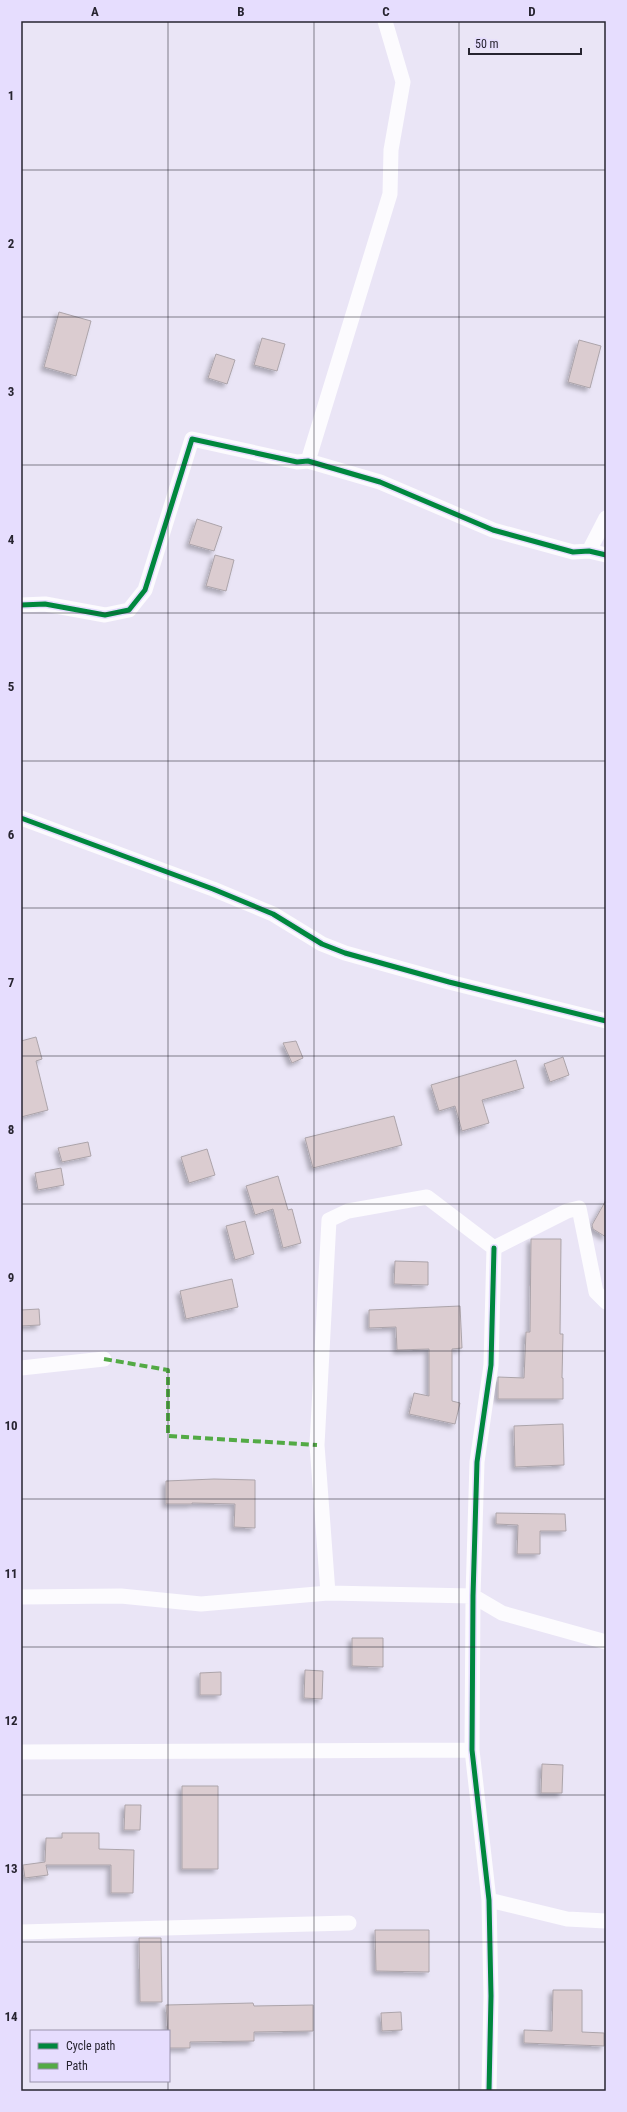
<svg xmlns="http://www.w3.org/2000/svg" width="627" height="2112" font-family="'Roboto Condensed',sans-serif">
<defs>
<filter id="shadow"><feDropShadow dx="-3.5" dy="3.5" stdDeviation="2" flood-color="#0004"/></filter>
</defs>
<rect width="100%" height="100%" fill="#eae5f6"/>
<path fill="#dbccd0" stroke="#aca4aa" filter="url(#shadow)" d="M 59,312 L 91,321 L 76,376 L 44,367 Z
M 262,338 L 285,344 L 277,371 L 254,365 Z
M 579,340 L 601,346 L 590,388 L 568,382 Z
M 216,354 L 235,360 L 227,384 L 208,378 Z
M 197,519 L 222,527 L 214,551 L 189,544 Z
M 215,555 L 234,560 L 226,591 L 206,586 Z
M 36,1037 L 42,1059 L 36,1061 L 48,1110 L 21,1117 L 21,1041 Z
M 296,1041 L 303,1058 L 292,1063 L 283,1043 Z
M 563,1057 L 569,1075 L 550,1082 L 544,1064 Z
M 516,1060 L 524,1088 L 482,1100 L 489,1123 L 462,1131 L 455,1106 L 439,1111 L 431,1085 Z
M 394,1116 L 402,1145 L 313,1168 L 305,1138 Z
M 88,1142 L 91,1156 L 62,1162 L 58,1148 Z
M 207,1149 L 215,1175 L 189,1183 L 181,1157 Z
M 61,1168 L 64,1185 L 38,1190 L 35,1173 Z
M 278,1176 L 288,1210 L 292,1209 L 301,1243 L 283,1248 L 273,1209 L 255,1215 L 246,1186 Z
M 606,1200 L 606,1237 L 593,1229 L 592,1225 Z
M 245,1221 L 254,1254 L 235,1260 L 226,1226 Z
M 531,1239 L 561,1239 L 560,1334 L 563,1334 L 562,1378 L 563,1378 L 563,1399 L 498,1399 L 498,1377 L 524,1378 L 526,1332 L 530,1332 Z
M 395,1261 L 428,1262 L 428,1285 L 394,1284 Z
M 232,1279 L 238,1307 L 186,1319 L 180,1291 Z
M 460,1306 L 462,1348 L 452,1349 L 452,1401 L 460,1403 L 455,1424 L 409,1414 L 414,1393 L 429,1396 L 429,1349 L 397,1350 L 396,1327 L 369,1328 L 369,1310 Z
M 39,1309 L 40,1325 L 21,1326 L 21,1310 Z
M 563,1424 L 564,1465 L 515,1467 L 514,1426 Z
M 214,1479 L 255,1480 L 255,1528 L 234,1527 L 235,1504 L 192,1503 L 192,1504 L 166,1504 L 166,1481 Z
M 496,1513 L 565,1514 L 566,1531 L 540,1531 L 540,1554 L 517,1554 L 518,1525 L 496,1524 Z
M 352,1638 L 383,1638 L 383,1667 L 352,1666 Z
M 305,1670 L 323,1671 L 322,1699 L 304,1698 Z
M 221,1672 L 221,1695 L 200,1695 L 200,1673 Z
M 542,1764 L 563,1765 L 562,1793 L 541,1793 Z
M 182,1786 L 218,1786 L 218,1869 L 182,1869 Z
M 125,1805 L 141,1805 L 140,1830 L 124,1830 Z
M 62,1833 L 99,1833 L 99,1849 L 134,1850 L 133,1893 L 111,1893 L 111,1865 L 46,1865 L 48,1875 L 25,1878 L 23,1865 L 45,1862 L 46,1838 L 62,1838 Z
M 375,1930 L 429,1930 L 429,1972 L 376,1971 Z
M 139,1938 L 161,1938 L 162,2002 L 140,2002 Z
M 553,1990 L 582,1990 L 582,2032 L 604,2033 L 604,2046 L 524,2043 L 524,2030 L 552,2031 Z
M 253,2003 L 254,2006 L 313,2005 L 313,2031 L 254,2032 L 254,2041 L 190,2042 L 190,2048 L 169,2048 L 166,2005 Z
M 401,2012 L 402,2030 L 382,2031 L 381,2013 Z"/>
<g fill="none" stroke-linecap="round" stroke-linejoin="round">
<path stroke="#fcfbfe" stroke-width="15" d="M 308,461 L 390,194 L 391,150 L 403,82 L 385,21
M 589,551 L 606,518
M 21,605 L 45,604 L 105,615 L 129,610 L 145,590 L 192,439 L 297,462 L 308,461 L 380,482 L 493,530 L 573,552 L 589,551 L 606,555
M 21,818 L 213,889 L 273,914 L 322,944 L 345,953 L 449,982 L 606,1021
M 494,1248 L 567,1211 L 579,1208 L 596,1292 L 606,1302
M 21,1368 L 104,1359
M 328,1593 L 317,1445 L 329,1220 L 348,1211 L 427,1197 L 494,1248
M 21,1597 L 121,1596 L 201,1604 L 328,1593 L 473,1596 L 502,1613 L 606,1642
M 21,1752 L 472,1750
M 489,1900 L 567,1919 L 606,1921
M 21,1932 L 349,1923
M 489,2091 L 491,1996 L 489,1900 L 472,1750 L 473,1596 L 477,1462 L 491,1365 L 494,1248"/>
<path stroke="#53aa45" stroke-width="4" stroke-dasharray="8 4" stroke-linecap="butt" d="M 104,1359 L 168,1370 L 168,1436 L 317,1445"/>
<defs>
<path id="cycleway" d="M 21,605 L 45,604 L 105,615 L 129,610 L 145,590 L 192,439 L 297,462 L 308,461 L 380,482 L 493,530 L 573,552 L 589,551 L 606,555
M 21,818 L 213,889 L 273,914 L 322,944 L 345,953 L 449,982 L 606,1021
M 489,2091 L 491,1996 L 489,1900 L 472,1750 L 473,1596 L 477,1462 L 491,1365 L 494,1248"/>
</defs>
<use href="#cycleway" stroke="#e6ddfe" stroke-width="8"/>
<use href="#cycleway" stroke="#00873e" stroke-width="5"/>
</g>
<path fill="none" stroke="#272430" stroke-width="1" stroke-opacity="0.55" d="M 168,21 L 168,2031M 314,21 L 314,2091M 459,21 L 459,2091M 21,170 L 606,170M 21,317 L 606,317M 21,465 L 606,465M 21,613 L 606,613M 21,761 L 606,761M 21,908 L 606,908M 21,1056 L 606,1056M 21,1204 L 606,1204M 21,1351 L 606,1351M 21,1499 L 606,1499M 21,1647 L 606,1647M 21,1795 L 606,1795M 21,1942 L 606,1942M 168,2081 L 168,2091"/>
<rect width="627" height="2112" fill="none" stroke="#e6ddfe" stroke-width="44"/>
<rect x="30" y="2030" width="140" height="52" fill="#e6ddfe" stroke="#9a93ac"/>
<rect x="38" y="2043" width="20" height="6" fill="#00873e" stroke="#9a93ac"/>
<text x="66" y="2050" font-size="12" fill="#272430">Cycle path</text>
<rect x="38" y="2063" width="20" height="6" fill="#53aa45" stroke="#9a93ac"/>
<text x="66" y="2070" font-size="12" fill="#272430">Path</text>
<path d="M469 48v6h112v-6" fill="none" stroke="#272430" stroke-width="2"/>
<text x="475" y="48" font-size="12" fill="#272430" stroke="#e6ddfe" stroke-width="3" paint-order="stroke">50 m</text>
<rect x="22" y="22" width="583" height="2068" fill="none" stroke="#272430" stroke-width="1.5"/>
<g font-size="13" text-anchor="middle" font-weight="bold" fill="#272430">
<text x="95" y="16">A</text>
<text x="241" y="16">B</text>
<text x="386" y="16">C</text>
<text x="532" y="16">D</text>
<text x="11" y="100">1</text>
<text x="11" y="248">2</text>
<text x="11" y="396">3</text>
<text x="11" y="544">4</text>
<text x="11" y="691">5</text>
<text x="11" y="839">6</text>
<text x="11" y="987">7</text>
<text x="11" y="1134">8</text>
<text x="11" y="1282">9</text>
<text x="11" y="1430">10</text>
<text x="11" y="1578">11</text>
<text x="11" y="1725">12</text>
<text x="11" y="1873">13</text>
<text x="11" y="2021">14</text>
</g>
</svg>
